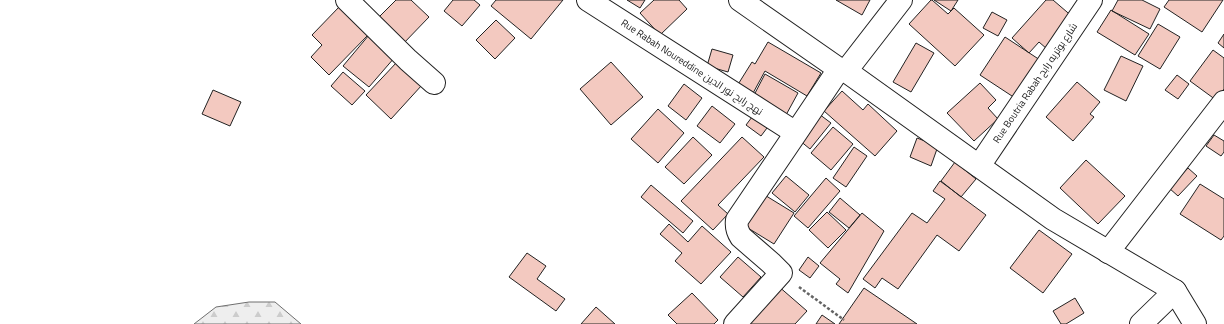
<svg xmlns="http://www.w3.org/2000/svg" width="1224" height="324" font-family="'Titillium Web',Cairo,sans-serif">
<defs>
<pattern id="forest-firs" width="22" height="20" patternUnits="userSpaceOnUse"><rect width="22" height="20" fill="#eee"/><path d="M5 1l3.5 6h-7zM16 11l3.5 6h-7z" fill="#ccc"/></pattern>
</defs>
<rect width="100%" height="100%" fill="#fff"/>
<path fill="url(#forest-firs)" stroke="#6f6f6f" d="M 249,302 L 275,302 L 301,324 L 194,324 L 216,307 Z"/>
<path fill="#f3c9c0" stroke="#222" d="M 396,0 L 411,0 L 429,17 L 401,46 L 375,21 Z
M 453,0 L 474,0 L 480,5 L 462,26 L 444,11 Z
M 496,0 L 563,0 L 531,39 L 491,6 Z
M 627,0 L 645,0 L 640,8 Z
M 654,0 L 679,0 L 687,9 L 660,35 L 640,13 Z
M 836,0 L 870,0 L 862,15 Z
M 931,0 L 932,0 L 948,14 L 954,8 L 984,35 L 955,66 L 909,24 Z
M 934,0 L 958,0 L 951,11 Z
M 1046,0 L 1053,0 L 1074,18 L 1047,49 L 1039,42 L 1029,53 L 1012,38 Z
M 1118,0 L 1142,0 L 1160,9 L 1150,29 L 1112,11 Z
M 1169,0 L 1223,0 L 1202,32 L 1164,7 Z
M 340,6 L 369,34 L 329,75 L 311,57 L 322,45 L 312,35 Z
M 1111,10 L 1149,34 L 1135,55 L 1097,32 Z
M 992,12 L 1007,20 L 998,36 L 983,28 Z
M 496,20 L 515,38 L 495,59 L 476,40 Z
M 1158,24 L 1180,37 L 1160,69 L 1138,56 Z
M 1224,34 L 1224,48 L 1218,43 Z
M 369,35 L 395,57 L 369,87 L 343,66 Z
M 1005,37 L 1040,60 L 1015,98 L 980,75 Z
M 768,42 L 821,73 L 807,96 L 765,71 L 752,95 L 737,86 L 752,62 L 755,64 Z
M 916,43 L 934,53 L 911,92 L 893,82 Z
M 712,49 L 733,55 L 728,72 L 707,66 Z
M 1213,50 L 1224,58 L 1224,89 L 1216,100 L 1190,81 Z
M 1121,56 L 1143,66 L 1126,101 L 1104,90 Z
M 397,62 L 422,85 L 391,119 L 366,95 Z
M 611,62 L 643,97 L 611,125 L 580,89 Z
M 343,72 L 365,91 L 352,105 L 331,86 Z
M 765,74 L 798,93 L 786,115 L 753,97 Z
M 1177,75 L 1189,84 L 1178,99 L 1165,90 Z
M 1077,82 L 1100,102 L 1090,114 L 1094,117 L 1073,141 L 1046,117 Z
M 980,83 L 996,100 L 988,108 L 998,119 L 974,141 L 947,113 Z
M 684,84 L 702,98 L 686,120 L 668,106 Z
M 213,90 L 241,102 L 230,126 L 202,114 Z
M 842,91 L 863,110 L 868,104 L 897,131 L 875,156 L 824,111 Z
M 712,106 L 735,124 L 720,143 L 697,126 Z
M 658,109 L 684,133 L 658,163 L 631,139 Z
M 755,113 L 770,124 L 761,136 L 746,125 Z
M 819,114 L 831,123 L 810,149 L 799,140 Z
M 833,127 L 853,144 L 831,170 L 811,153 Z
M 1214,135 L 1224,141 L 1224,152 L 1221,156 L 1206,146 Z
M 693,137 L 712,155 L 684,184 L 665,167 Z
M 742,137 L 764,157 L 718,205 L 728,214 L 713,230 L 681,201 Z
M 917,138 L 938,146 L 931,166 L 910,157 Z
M 854,147 L 867,156 L 846,187 L 833,178 Z
M 1086,160 L 1125,196 L 1098,224 L 1060,188 Z
M 955,162 L 976,179 L 961,197 L 941,181 Z
M 1188,168 L 1197,176 L 1178,196 L 1169,188 Z
M 786,176 L 809,195 L 795,212 L 772,193 Z
M 826,178 L 840,191 L 808,228 L 794,216 Z
M 940,181 L 986,215 L 959,251 L 937,235 L 898,289 L 882,278 L 875,288 L 863,279 L 912,213 L 927,223 L 945,199 L 933,191 Z
M 1200,184 L 1224,199 L 1224,236 L 1221,240 L 1180,214 Z
M 651,185 L 693,221 L 683,233 L 641,197 Z
M 763,194 L 794,213 L 774,244 L 743,225 Z
M 840,198 L 860,215 L 849,228 L 829,212 Z
M 827,212 L 846,230 L 828,248 L 809,230 Z
M 862,213 L 884,231 L 848,293 L 836,284 L 840,279 L 820,263 Z
M 669,224 L 688,242 L 702,226 L 731,252 L 701,284 L 675,261 L 682,253 L 660,234 Z
M 1039,230 L 1072,254 L 1043,293 L 1010,268 Z
M 527,253 L 546,266 L 537,279 L 565,299 L 556,311 L 509,277 Z
M 738,257 L 761,277 L 743,297 L 720,277 Z
M 808,257 L 819,266 L 810,278 L 799,270 Z
M 777,285 L 807,311 L 795,324 L 744,324 Z
M 864,288 L 917,324 L 839,324 Z
M 692,293 L 718,320 L 714,324 L 677,324 L 668,315 Z
M 1075,298 L 1084,313 L 1066,324 L 1061,324 L 1053,311 Z
M 596,307 L 615,324 L 581,324 Z
M 822,315 L 835,324 L 816,324 Z"/>
<g fill="none" stroke-linecap="round" stroke-linejoin="round">
<defs>
<path id="minor" d="M 347,0 L 408,60 L 434,83
M 588,0 L 796,133
M 846,71 L 901,0
M 979,166 L 1091,0
M 1108,252 L 1224,102
M 735,324 L 781,273 L 771,263 L 741,237 C 737,231 736,227 737,220 L 796,133 L 839,69
M 1141,324 L 1175,291"/>
<path id="secondary" d="M 740,0 L 839,69 L 846,71 L 1053,219 L 1175,291 L 1195,324"/>
</defs>
<use href="#minor" stroke="#222" stroke-width="24"/>
<use href="#secondary" stroke="#222" stroke-width="24"/>
<path stroke="#646464" stroke-width="2.5" stroke-dasharray="3 2" stroke-linecap="butt" d="M 799,287 L 844,320"/>
<use href="#minor" stroke="#fff" stroke-width="22"/>
<use href="#secondary" stroke="#fff" stroke-width="22"/>
</g>
<g text-anchor="middle" dominant-baseline="central" stroke-width="3" stroke-linejoin="round" paint-order="stroke">
<g font-size="10" fill="#222" stroke="#fff">
<text transform="translate(692 67) rotate(33)">Rue Rabah Noureddine نهج رابح نور الدين</text>
<text transform="translate(1035 83) rotate(-56)">Rue Boutria Rabah شارع بوتريه رابح</text>
</g>
</g>
</svg>
